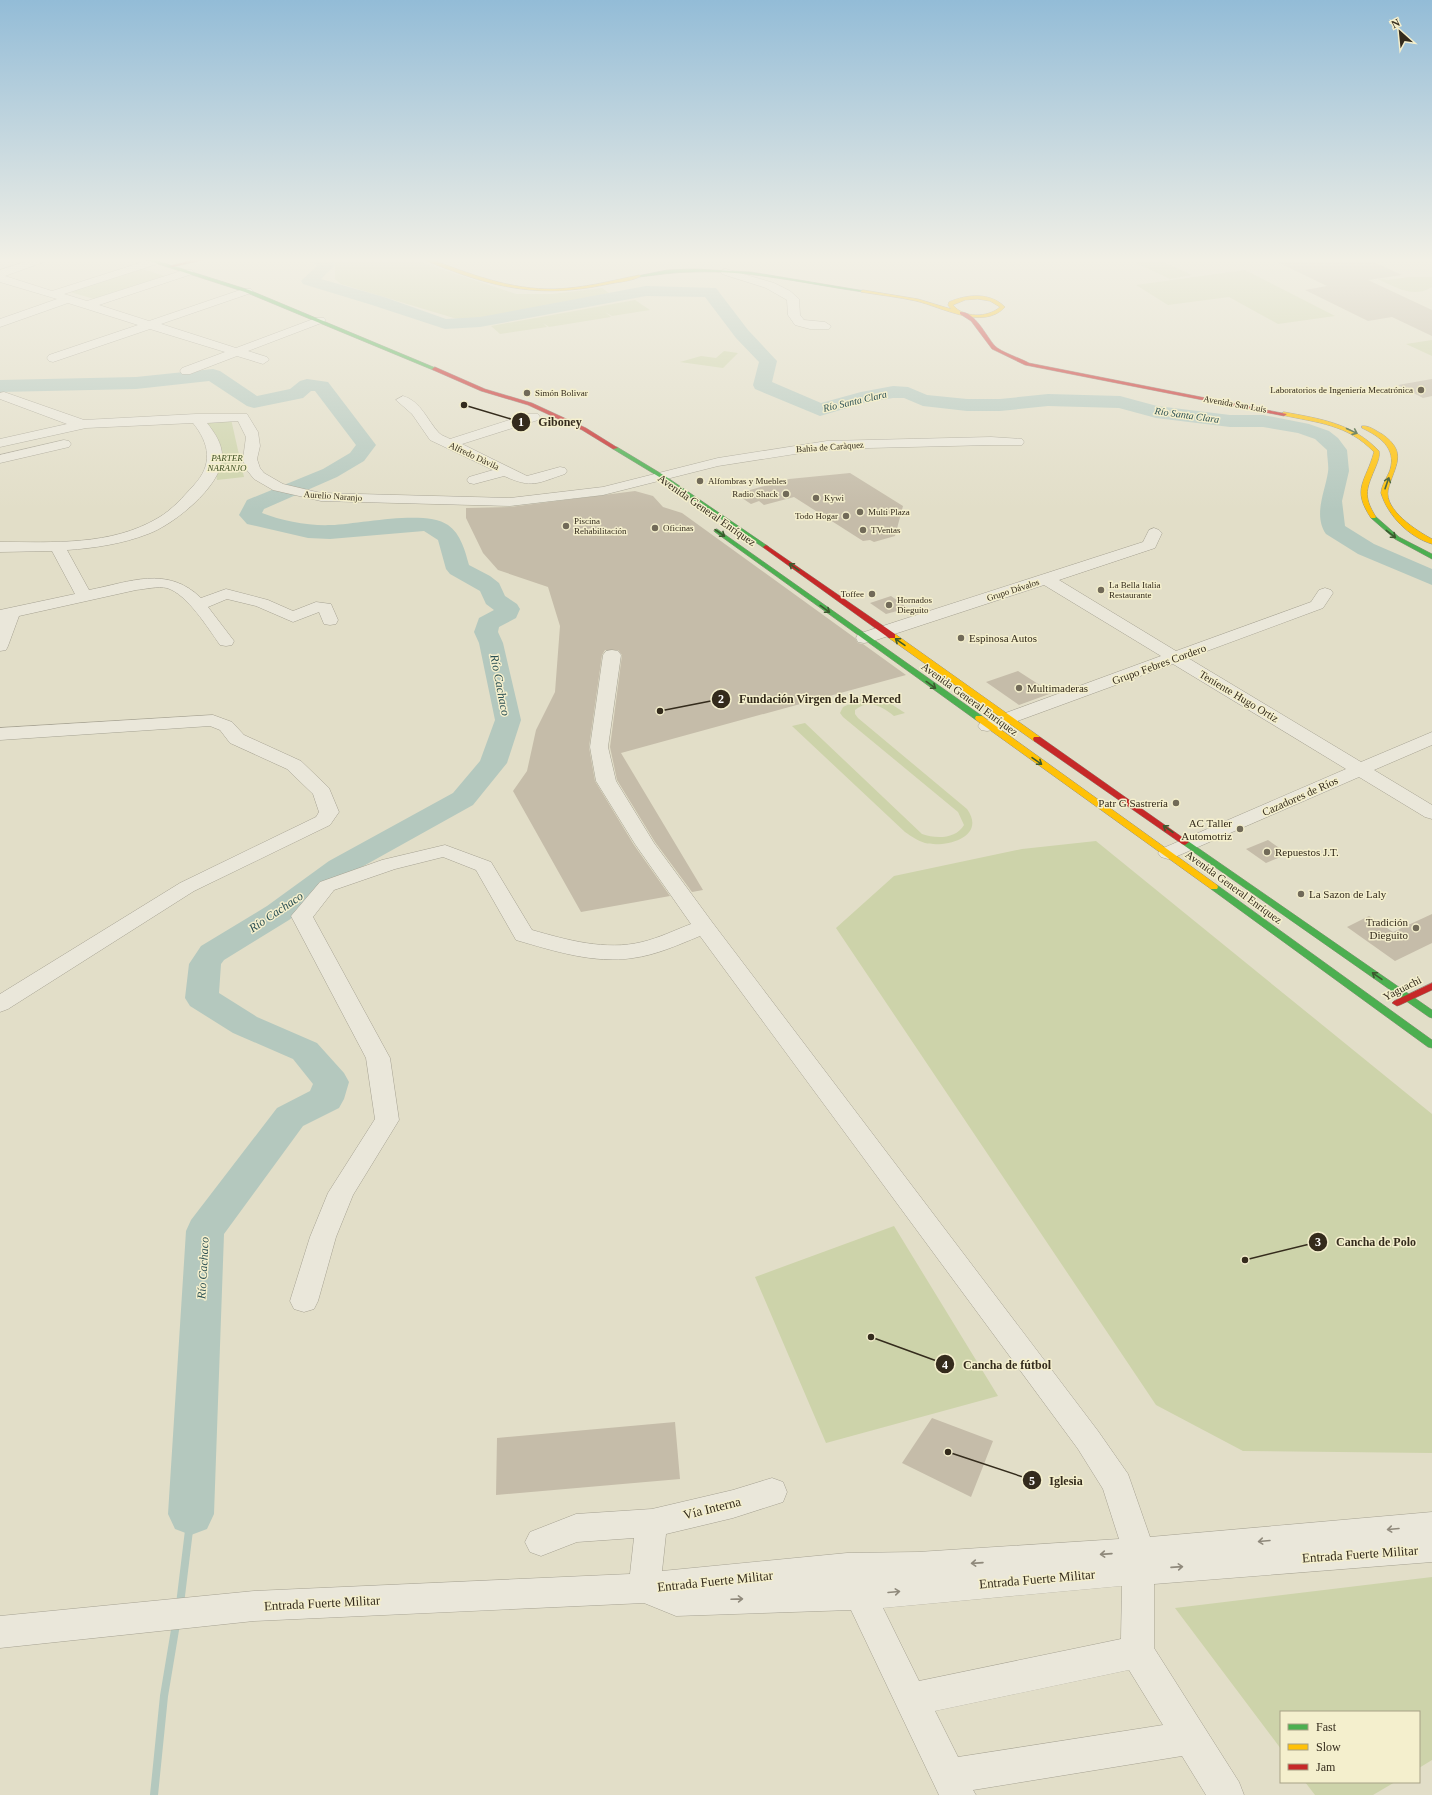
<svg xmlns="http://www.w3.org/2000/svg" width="1432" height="1795" font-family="'Times New Roman',serif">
<rect width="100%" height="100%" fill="#e2dec8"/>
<path fill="#cdd3aa" d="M 326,258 L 408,258 L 516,294 L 552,294 L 602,288 L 609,293 L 488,318 L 457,319 L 341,284 L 335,279 L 335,263 Z
M 1157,259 L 1192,275 L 1170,279 L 1136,263 Z
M 139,268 L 168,277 L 97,300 L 67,291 Z
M 1245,270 L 1335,316 L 1278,324 L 1229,297 L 1168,305 L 1136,285 Z
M 1409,277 L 1432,277 L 1432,287 C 1414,299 1395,287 1378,279 L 1388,280 Z
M 635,300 L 650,310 L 612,316 L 605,312 L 611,317 L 549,327 L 543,323 L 547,327 L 500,334 L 491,326 Z
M 1432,340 L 1432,356 L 1406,344 Z
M 724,351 L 738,353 L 723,368 L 680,362 L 701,356 L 716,358 Z
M 231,419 L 244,477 L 217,480 L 205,422 Z
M 863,698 L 885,700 L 905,713 L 894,716 C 883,707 869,698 855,710 L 855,714 L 858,718 L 967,809 C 987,837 946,848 925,843 C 918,841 911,836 905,832 L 792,726 L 805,723 L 922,834 C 936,839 956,839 964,825 L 958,812 L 843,717 L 840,713 L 843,707 Z
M 1096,841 L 1432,1114 L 1432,1453 L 1243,1451 L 1156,1405 L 836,928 L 894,876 L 1022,849 Z
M 894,1226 L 998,1396 L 826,1443 L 755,1277 Z
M 1432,1577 L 1432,1760 L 1419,1768 L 1419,1712 L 1281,1712 L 1281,1749 L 1175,1608 Z
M 1305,1782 L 1395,1782 L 1373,1795 L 1315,1795 Z"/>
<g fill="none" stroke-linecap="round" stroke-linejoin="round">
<path stroke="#b4c8be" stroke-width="8" d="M 180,1604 L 191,1514
M 154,1795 L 164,1696 L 176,1624"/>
<path fill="#b4c8be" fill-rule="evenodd" d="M 308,258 L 328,258 L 335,265 L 321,279 L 384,297 L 446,319 L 480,317 L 646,286 L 716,288 L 748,330 L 777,361 L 772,382 L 821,403 L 861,392 L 893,386 L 908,387 L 927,395 L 967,399 L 1000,399 L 1048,394 L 1120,396 L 1157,406 L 1230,415 L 1263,415 L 1309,424 L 1329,431 L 1338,438 L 1347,450 L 1349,471 L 1342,501 L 1345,526 L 1374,544 L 1432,569 L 1432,585 L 1358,554 L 1326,534 C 1313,515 1325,492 1328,472 C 1329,466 1327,457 1327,450 L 1315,439 L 1298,433 L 1263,427 L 1230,427 L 1156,418 L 1119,408 L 1048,406 L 1000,411 L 967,411 L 923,406 L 904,398 L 893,398 L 864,403 L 820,416 L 755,389 L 753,385 L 759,362 L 736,338 L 705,297 L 646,296 L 480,327 L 445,329 L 372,305 L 303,284 L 301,281 L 317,266 Z
M 213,369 L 220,371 L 257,396 L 290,389 L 300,381 L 307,379 L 328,382 L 376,445 L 364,461 L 337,477 L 264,509 L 262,513 C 282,521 309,526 331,525 C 360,524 425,509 448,525 C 461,534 465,551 469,565 L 490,576 L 499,583 L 505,596 L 517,604 L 520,609 L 516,618 L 499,627 L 498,632 L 503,643 L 521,720 L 507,763 L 473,805 L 351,873 L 289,920 L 224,960 L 221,964 L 219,993 L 257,1017 L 317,1043 L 344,1073 L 349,1082 L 344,1099 L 339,1108 L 303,1126 L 224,1234 L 214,1514 L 207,1529 L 191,1535 L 175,1529 L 168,1514 L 186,1231 L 191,1220 L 277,1108 L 310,1091 L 313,1084 L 293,1059 L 233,1033 L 190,1006 L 185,998 L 189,964 L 201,946 L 267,906 L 329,861 L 453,793 L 480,761 L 495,720 L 479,643 L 474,632 L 479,618 L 494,610 L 486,604 L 480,591 L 450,574 L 446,569 L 438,540 L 424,531 L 330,539 L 308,538 L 247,524 L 239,515 L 247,500 L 323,469 L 350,453 L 356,445 L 315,391 L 311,391 L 303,398 L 254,408 L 247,406 L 209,381 L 136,389 L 0,392 L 0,380 L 136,377 Z"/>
</g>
<path fill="#c5bca9" d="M 1269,258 L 1365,258 L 1402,275 L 1368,280 L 1432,310 L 1432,336 L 1392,317 L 1368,321 L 1305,290 L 1327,286 Z
M 1432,379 L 1432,396 L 1423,398 L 1398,385 Z
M 850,473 L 903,506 L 895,536 L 874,542 L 870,540 L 863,541 L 794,497 L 764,505 L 759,501 L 751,504 L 736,494 L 789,479 Z
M 635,491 L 653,496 L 663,507 L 682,513 L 855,638 L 858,643 L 863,644 L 906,675 L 621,753 L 703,890 L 692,892 L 655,842 L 617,780 L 610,747 L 622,655 L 618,650 L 605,650 L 602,655 L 589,747 L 595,781 L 634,845 L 670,896 L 581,912 L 513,791 L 527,771 L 536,730 L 555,692 L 560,626 L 548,587 L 498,570 L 483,553 L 466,518 L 466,508 L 510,507 Z
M 891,596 L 908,608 L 886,614 L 870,603 Z
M 1018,671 L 1052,693 L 1019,705 L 986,682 Z
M 1268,840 L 1288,854 L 1266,863 L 1246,849 Z
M 1432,914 L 1432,943 L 1395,961 L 1347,927 L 1369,916 L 1393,932 Z
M 932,1418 L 993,1441 L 971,1497 L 902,1463 Z
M 675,1422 L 680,1479 L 496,1495 L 497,1438 Z"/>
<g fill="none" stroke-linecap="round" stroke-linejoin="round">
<defs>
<path id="street" d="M 38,258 L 55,258 L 5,276 L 52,291 L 149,260 L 153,259 L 158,262 L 157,264 L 64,294 L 87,301 L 184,270 L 192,270 L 193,272 L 192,274 L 99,305 L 149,321 L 243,289 L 251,289 L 253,291 L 251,293 L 161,324 L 236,348 L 316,318 L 324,318 L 326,320 L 324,322 L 248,351 L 267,357 L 269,360 L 263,364 L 237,356 L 190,374 L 182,374 L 180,371 L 182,368 L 225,352 L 150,329 L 53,362 L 49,361 L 47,358 L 49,355 L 138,325 L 68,303 L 0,327 L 0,319 L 57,299 L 0,282 L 0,270 Z
M 726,269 L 774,283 L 790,291 L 799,299 L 800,315 L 804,320 L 825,322 L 831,326 L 829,329 L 810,329 L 795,325 L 788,315 L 787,300 L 766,288 L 722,274 L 721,272 L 722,270 Z
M 4,392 L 84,420 L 196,414 L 247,414 L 258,432 L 260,446 L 257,459 L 260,468 L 264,473 L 283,484 L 321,493 L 510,498 L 603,487 L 718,458 L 827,441 L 991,437 L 1022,439 L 1024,442 L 1022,445 L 991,445 L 827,449 L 718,466 L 603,495 L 510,506 L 321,501 L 273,490 L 254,479 L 246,469 L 243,459 L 246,437 L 238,421 L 207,423 C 215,433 223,445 222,458 C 221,487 173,525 148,534 C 122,544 95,548 67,550 L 89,590 C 130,582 167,565 201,598 L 226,589 L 268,600 L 293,611 L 316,602 L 331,604 L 338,620 L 336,624 L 330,625 L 324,624 L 319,612 L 293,622 L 256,606 L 227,599 L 208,607 L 234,641 L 232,645 L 226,646 L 220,645 C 208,628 187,594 167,588 C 158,586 146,589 136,590 L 19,616 L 8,646 L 6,650 L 0,651 L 0,610 L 75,594 L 52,551 L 0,552 L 0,542 C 53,542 111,546 158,518 C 172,510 183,497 194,485 C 213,465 210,444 193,423 L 86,428 L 0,447 L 0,439 L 67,424 L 0,399 L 0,393 Z
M 403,396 C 421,401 427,420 439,433 C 442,436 447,437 450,439 L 528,414 L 538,414 L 540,417 L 538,420 L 462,444 L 527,476 L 560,467 L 565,468 L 567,471 L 565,474 C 537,483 533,489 504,476 L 474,484 L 469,483 L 467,480 L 469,477 L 493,470 L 430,440 L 412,414 L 396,400 Z
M 64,440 L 69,441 L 71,444 L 69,447 L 0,463 L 0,455 Z
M 1154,528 L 1159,530 L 1162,533 L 1155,548 L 1059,580 L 1176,651 L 1311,602 L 1319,590 L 1325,588 L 1331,590 L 1333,593 L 1323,608 L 1188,658 L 1361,762 L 1432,732 L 1432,745 L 1374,770 L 1432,805 L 1432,819 L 1425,817 L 1359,777 L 1175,857 L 1168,859 L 1161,857 L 1158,853 L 1161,849 L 1346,769 L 1173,664 L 993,730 L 987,731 L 981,730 L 978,726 L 981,722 L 1161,656 L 1044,585 L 870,642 L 864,643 L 858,642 L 856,638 L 858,634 L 1143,542 L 1149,530 Z
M 612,650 L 618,651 L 621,655 L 608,747 L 616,781 L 654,843 L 712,922 L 1098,1431 L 1128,1474 L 1150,1537 L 1432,1512 L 1432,1562 L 1154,1584 L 1154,1648 L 1239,1782 L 1244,1795 L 1206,1795 L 1182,1756 L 973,1790 L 976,1795 L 939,1795 L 851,1610 L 676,1616 L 644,1603 L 254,1621 L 0,1648 L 0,1616 L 254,1591 L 630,1574 L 634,1538 L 577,1542 L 541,1556 L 530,1552 L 525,1542 L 530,1532 L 576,1514 L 652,1509 L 733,1490 L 772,1478 L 783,1482 L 787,1492 L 783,1502 L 733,1518 L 666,1534 L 662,1571 L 847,1553 L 918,1552 L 1119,1539 L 1103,1489 L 1078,1449 L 700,936 C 678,945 656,955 633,958 C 594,964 554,951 516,940 L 476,870 L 443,857 L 395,869 L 334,890 L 313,917 L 390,1058 L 399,1120 L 353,1195 L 336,1237 L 318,1301 L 314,1309 L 304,1312 L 294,1309 L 290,1301 L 310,1237 L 328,1193 L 375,1119 L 366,1058 L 291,916 L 320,882 L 382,860 L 445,845 L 491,862 L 532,930 C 567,940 606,951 642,942 C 659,938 675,930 691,924 L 635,844 L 596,781 L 590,747 L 603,655 L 606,651 ZM 1122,1586 L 1121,1639 L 919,1681 L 883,1608 ZM 1129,1670 L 1163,1725 L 958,1757 L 935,1711 Z
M 213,715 L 232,722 L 244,735 L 301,761 L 329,788 L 339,812 L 330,825 L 194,891 L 8,1009 L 0,1012 L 0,994 L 180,883 L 316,817 L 319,812 L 313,794 L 287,769 L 230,743 L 220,730 L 210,726 L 0,740 L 0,728 Z"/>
<path id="fast" d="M 140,258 L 148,258 L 249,290 L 438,369 L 433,370 L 245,292 Z
M 695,269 L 751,272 L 865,291 L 863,292 C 807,284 750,270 694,272 C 675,272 657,275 639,277 L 637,276 L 667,270 Z
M 613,447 L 617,447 L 665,476 L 769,547 L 764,548 L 661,478 L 613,449 Z
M 1371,516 L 1375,516 L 1399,537 L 1432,554 L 1432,559 L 1395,539 L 1371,518 Z
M 717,529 L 982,716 L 983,718 L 982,720 L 976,720 L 715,532 L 714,531 Z
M 1185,839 L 1432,1010 L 1432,1018 L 1429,1017 L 1182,844 L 1181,842 Z
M 1214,884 L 1217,885 L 1432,1040 L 1432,1048 L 1428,1047 L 1211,889 L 1210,887 Z"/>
<path id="slow" d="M 421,258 L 428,258 C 469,274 511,290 555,289 C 583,288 611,281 639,275 L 641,276 C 633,281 619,282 609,284 C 552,296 512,292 458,273 C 446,268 432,264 421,258 Z
M 863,290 L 918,299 L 951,309 L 948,305 L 949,302 C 967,294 990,292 1005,307 C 983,331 942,307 916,301 C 898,297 879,295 861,292 L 861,291 ZM 978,299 L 990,301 L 1000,307 C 988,318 963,318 953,305 L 965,300 Z
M 1284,412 C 1321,419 1352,423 1379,451 C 1380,456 1378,461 1376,466 C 1367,488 1362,495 1376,517 L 1375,518 L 1371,518 C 1351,488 1366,482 1374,452 C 1347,424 1318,423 1282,415 L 1281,414 Z
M 1362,426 C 1369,425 1376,431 1382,434 C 1409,453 1394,466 1388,490 C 1384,510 1417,531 1432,539 L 1432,544 C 1409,537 1388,516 1381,493 C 1382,484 1387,478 1390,470 C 1397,448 1379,436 1362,428 Z
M 889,634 L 895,634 L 1040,737 L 1041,739 L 1040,741 L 1034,741 L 889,638 Z
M 976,716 L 982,716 L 1217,885 L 1218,887 L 1217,889 L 1211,889 L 976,720 L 975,718 Z"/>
<path id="jam" d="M 201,258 L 212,258 L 172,267 L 170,266 Z
M 960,312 C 975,311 986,336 995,346 C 1001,352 1020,358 1029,363 L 1287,414 L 1284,416 L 1025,365 L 992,349 L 971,321 L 960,314 Z
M 435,367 L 485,389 L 532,403 L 586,428 L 618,448 L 613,449 L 582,430 L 528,405 L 481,391 L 433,370 L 432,369 Z
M 766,545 L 895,634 L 895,638 L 889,638 L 764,548 L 763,547 Z
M 1034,737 L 1040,737 L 1189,842 L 1185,845 L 1182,844 L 1034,741 L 1033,739 Z
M 1432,983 L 1432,990 L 1400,1005 L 1397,1006 L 1392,1003 L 1394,1001 Z"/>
</defs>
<use href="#street" stroke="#a6a292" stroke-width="1"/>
<use href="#fast" stroke="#969182" stroke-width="1"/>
<use href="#slow" stroke="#969182" stroke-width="1"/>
<use href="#jam" stroke="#969182" stroke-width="1"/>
<use href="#street" fill="#eae7da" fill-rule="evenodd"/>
<use href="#fast" fill="#4caf50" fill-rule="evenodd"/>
<use href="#slow" fill="#ffc107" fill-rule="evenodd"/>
<use href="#jam" fill="#c62828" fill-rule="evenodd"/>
</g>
<defs><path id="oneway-shaft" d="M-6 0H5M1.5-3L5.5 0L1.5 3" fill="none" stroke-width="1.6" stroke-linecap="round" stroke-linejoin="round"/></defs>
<g stroke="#3c592e">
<use href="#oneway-shaft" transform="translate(1352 431) rotate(25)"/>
<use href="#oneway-shaft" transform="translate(1387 483) rotate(-71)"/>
<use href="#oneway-shaft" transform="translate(720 533) rotate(35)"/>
<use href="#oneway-shaft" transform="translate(1391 534) rotate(38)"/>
<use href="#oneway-shaft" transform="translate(794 567) rotate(-145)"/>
<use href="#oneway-shaft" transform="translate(825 609) rotate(36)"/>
<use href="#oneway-shaft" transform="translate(900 642) rotate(-145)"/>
<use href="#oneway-shaft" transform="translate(931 685) rotate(36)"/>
<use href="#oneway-shaft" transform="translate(1037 761) rotate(35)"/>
<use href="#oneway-shaft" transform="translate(1168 829) rotate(-145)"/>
<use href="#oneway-shaft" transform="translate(1377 976) rotate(-145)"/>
</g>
<g stroke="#8f897b">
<use href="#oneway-shaft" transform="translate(1393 1529) rotate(175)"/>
<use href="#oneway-shaft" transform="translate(1264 1541) rotate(175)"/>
<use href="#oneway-shaft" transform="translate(1106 1554) rotate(176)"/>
<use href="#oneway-shaft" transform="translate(977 1563) rotate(176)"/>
<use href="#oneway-shaft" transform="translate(1177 1567) rotate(-4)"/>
<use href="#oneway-shaft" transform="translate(894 1592) rotate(-5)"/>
<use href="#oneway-shaft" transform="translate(737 1599) rotate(-2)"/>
</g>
<linearGradient id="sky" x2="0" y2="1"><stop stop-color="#93bcd7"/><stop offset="0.51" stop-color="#f2f0e6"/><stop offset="1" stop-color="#f2f0e6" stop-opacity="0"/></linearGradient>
<rect width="1432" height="510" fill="url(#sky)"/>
<g fill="#716a58" stroke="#f4efcd" stroke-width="1.5">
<circle cx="1421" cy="390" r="4"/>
<circle cx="527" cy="393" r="4"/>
<circle cx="700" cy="481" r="4"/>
<circle cx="786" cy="494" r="4"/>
<circle cx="816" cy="498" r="4"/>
<circle cx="860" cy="512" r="4"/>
<circle cx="846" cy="516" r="4"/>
<circle cx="566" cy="526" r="4"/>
<circle cx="655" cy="528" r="4"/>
<circle cx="863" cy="530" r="4"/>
<circle cx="1101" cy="590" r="4"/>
<circle cx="872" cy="594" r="4"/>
<circle cx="889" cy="605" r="4"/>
<circle cx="961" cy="638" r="4"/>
<circle cx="1019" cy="688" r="4"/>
<circle cx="1176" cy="803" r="4"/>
<circle cx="1240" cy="829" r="4"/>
<circle cx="1267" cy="852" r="4"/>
<circle cx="1301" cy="894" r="4"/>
<circle cx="1416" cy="928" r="4"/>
</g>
<g text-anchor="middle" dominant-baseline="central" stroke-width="3" stroke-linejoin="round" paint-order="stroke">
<g font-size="9" fill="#342b1c" stroke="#f4efcd" text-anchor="start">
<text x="1413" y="390" text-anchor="end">Laboratorios de Ingeniería Mecatrónica</text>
<text x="535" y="393">Simón Bolivar</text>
<text x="708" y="481">Alfombras y Muebles</text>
<text x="778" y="494" text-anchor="end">Radio Shack</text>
<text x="824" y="498">Kywi</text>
<text x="868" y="512">Multi Plaza</text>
<text x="838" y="516" text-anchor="end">Todo Hogar</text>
<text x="574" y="521">Piscina<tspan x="574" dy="10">Rehabilitación</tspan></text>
<text x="663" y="528">Oficinas</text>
<text x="871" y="530">TVentas</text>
<text x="1109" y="585">La Bella Italia<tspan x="1109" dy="10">Restaurante</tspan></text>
<text x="864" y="594" text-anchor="end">Toffee</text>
<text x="897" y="600">Hornados<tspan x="897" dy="10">Dieguito</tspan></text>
</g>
<g font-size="9" fill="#342b1c" stroke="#f4efcd">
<text transform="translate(1235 404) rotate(10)">Avenida San Luis</text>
<text transform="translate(830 447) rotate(-4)">Bahìa de Caràquez</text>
<text transform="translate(474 456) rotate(25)">Alfredo Dàvila</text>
<text transform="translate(333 496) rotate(4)">Aurelio Naranjo</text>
<text transform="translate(1013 590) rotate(-18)">Grupo Dávalos</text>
</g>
<g font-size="9" font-style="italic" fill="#3e5023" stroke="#f4efcd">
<text x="227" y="458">PARTER<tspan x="227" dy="10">NARANJO</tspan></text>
</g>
<g font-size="10" font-style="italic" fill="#2b5053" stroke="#f4efcd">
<text transform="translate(855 401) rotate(-13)">Río Santa Clara</text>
<text transform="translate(1187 415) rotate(8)">Río Santa Clara</text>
</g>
<g font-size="11" fill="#342b1c" stroke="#f4efcd">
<text transform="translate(707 510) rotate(35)">Avenida General Enríquez</text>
<text transform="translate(1159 664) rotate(-20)">Grupo Febres Cordero</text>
<text transform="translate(1239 696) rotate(31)">Teniente Hugo Ortiz</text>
<text transform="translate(970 699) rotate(36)">Avenida General Enríquez</text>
<text transform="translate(1300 796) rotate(-24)">Cazadores de Ríos</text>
<text transform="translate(1234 887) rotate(36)">Avenida General Enríquez</text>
<text transform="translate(1402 988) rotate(-27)">Yaguachi</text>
</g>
<g font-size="11" fill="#342b1c" stroke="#f4efcd" text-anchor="start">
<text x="969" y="638">Espinosa Autos</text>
<text x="1027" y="688">Multimaderas</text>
<text x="1168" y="803" text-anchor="end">Patr G Sastrería</text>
<text x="1232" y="823" text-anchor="end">AC Taller<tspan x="1232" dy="13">Automotriz</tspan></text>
<text x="1275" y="852">Repuestos J.T.</text>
<text x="1309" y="894">La Sazon de Laly</text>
<text x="1408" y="922" text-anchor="end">Tradición<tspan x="1408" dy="13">Dieguito</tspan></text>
</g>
<g font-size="12" font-style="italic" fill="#2b5053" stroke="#f4efcd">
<text transform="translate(500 685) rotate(79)">Río Cachaco</text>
<text transform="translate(276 912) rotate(-34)">Río Cachaco</text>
<text transform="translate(203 1268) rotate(-87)">Río Cachaco</text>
</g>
<g font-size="13" fill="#342b1c" stroke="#f4efcd">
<text transform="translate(712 1508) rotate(-14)">Vía Interna</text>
<text transform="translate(1360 1554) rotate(-4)">Entrada Fuerte Militar</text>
<text transform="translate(1037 1579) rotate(-5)">Entrada Fuerte Militar</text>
<text transform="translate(715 1581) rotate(-6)">Entrada Fuerte Militar</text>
<text transform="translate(322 1603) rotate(-3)">Entrada Fuerte Militar</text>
</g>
</g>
<path fill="none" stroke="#342b1c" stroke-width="1.5" d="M464 405L521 422M660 711L721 699M1245 1260L1318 1242M871 1337L945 1364M948 1452L1032 1480"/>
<g fill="#342b1c" stroke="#f4efcd" stroke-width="1.5">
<circle cx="464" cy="405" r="4"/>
<circle cx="660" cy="711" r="4"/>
<circle cx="1245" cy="1260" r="4"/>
<circle cx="871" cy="1337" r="4"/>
<circle cx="948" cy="1452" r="4"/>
<circle cx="521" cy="422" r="10"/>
<circle cx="721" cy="699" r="10"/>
<circle cx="1318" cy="1242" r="10"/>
<circle cx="945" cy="1364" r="10"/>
<circle cx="1032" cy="1480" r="10"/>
</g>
<g font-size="12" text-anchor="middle" font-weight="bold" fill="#fff">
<text x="521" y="426">1</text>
<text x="721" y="703">2</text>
<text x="1318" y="1246">3</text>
<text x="945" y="1369">4</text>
<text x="1032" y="1485">5</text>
</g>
<g font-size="12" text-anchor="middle" font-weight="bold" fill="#342b1c" stroke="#f4efcd" stroke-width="3" stroke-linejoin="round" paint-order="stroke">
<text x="560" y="426">Giboney</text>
<text x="820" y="703">Fundación Virgen de la Merced</text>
<text x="1376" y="1246">Cancha de Polo</text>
<text x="1007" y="1369">Cancha de fútbol</text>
<text x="1066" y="1485">Iglesia</text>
</g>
<rect x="1280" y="1711" width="140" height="72" fill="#f4efcd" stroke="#a7a186"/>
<rect x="1288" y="1724" width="20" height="6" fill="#4caf50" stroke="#a7a186"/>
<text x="1316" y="1731" font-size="12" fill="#342b1c">Fast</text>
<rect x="1288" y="1744" width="20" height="6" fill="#ffc107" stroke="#a7a186"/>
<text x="1316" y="1751" font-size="12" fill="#342b1c">Slow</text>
<rect x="1288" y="1764" width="20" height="6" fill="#c62828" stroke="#a7a186"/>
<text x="1316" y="1771" font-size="12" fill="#342b1c">Jam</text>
<g transform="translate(1400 32) rotate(333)" stroke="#f4efcd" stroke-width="3" paint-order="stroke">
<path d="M0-3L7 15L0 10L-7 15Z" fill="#342b1c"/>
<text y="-6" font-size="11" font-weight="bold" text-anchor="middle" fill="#342b1c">N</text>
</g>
</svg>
